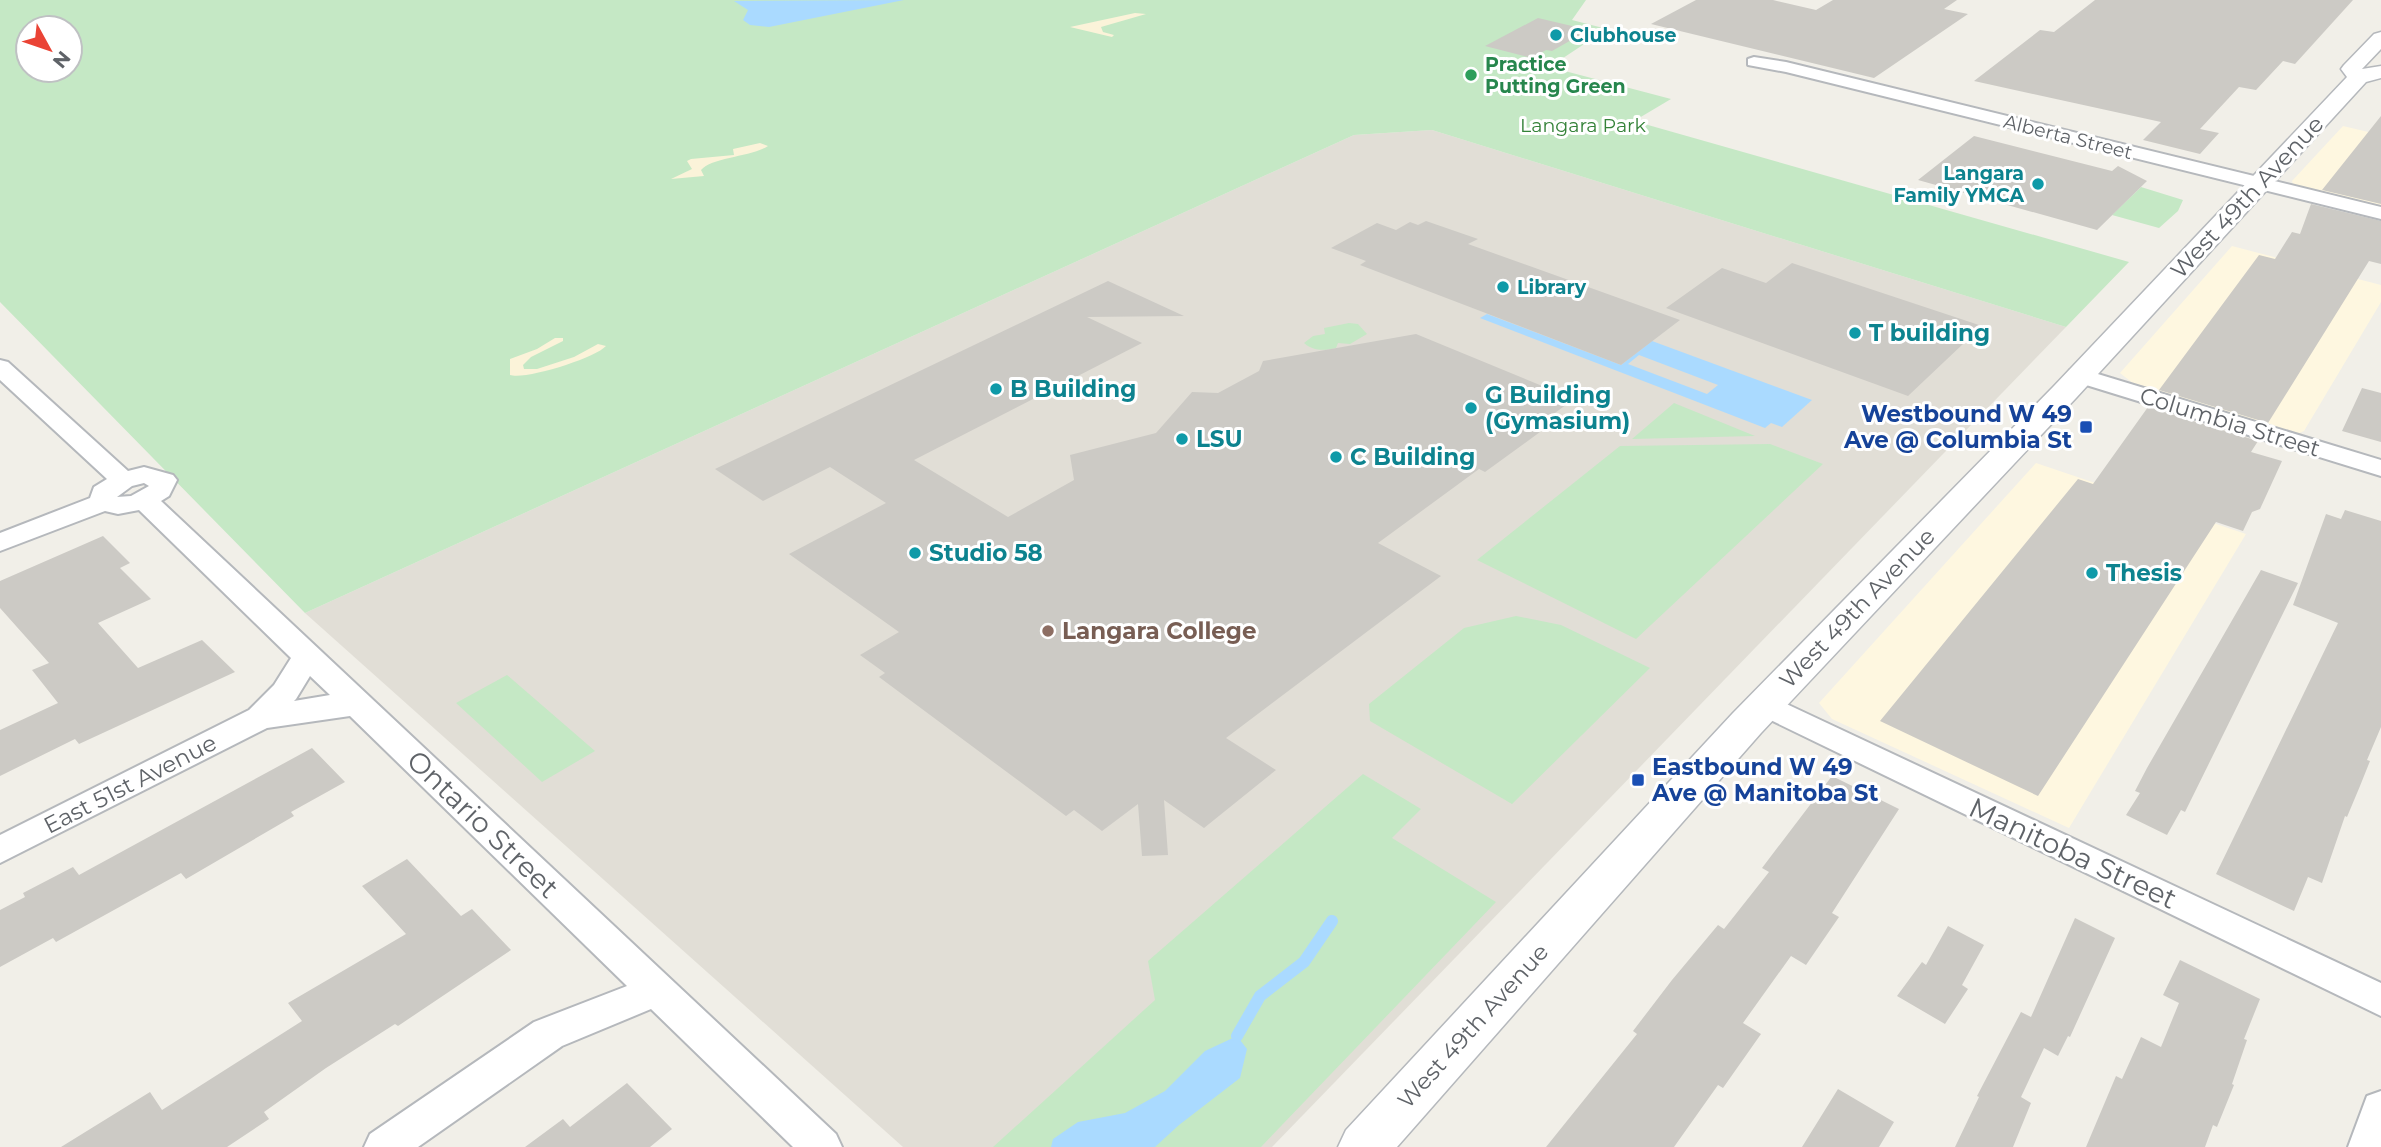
<svg xmlns="http://www.w3.org/2000/svg" width="2381" height="1147" font-family="Montserrat,sans-serif">
<rect width="100%" height="100%" fill="#f1efe8"/>
<path fill="#fef7e0" d="M 2343,126 L 2381,135 L 2381,207 L 2311,192 L 2293,184 L 2292,181 Z
M 2232,246 L 2381,285 L 2381,302 L 2304,431 L 2295,435 L 2161,395 L 2134,384 L 2120,373 Z
M 2036,463 L 2246,534 L 2069,828 L 1832,719 L 1819,703 Z"/>
<path fill="#e1ded6" d="M 1432,130 L 2066,327 L 1272,1147 L 903,1147 L 305,613 L 1354,135 Z"/>
<path fill="#c5e8c5" fill-rule="evenodd" d="M 0,0 L 1586,0 L 1572,20 L 1607,29 L 1557,62 L 1561,70 L 1671,99 L 1634,121 L 2129,262 L 2066,327 L 1432,130 L 1354,135 L 305,613 L 0,302 ZM 28,28 L 70,28 L 70,70 L 28,70 Z
M 2141,187 L 2183,200 L 2178,211 L 2159,228 L 2112,215 Z
M 1349,323 L 1358,324 L 1367,334 L 1350,344 L 1338,343 L 1336,348 C 1324,351 1313,351 1304,343 L 1313,336 L 1325,334 L 1324,328 Z
M 1674,403 L 1755,436 L 1632,439 Z
M 1770,444 L 1823,464 L 1636,639 L 1477,560 L 1620,446 Z
M 1516,616 L 1561,625 L 1650,668 L 1512,804 L 1370,721 L 1369,704 L 1464,628 Z
M 507,675 L 595,751 L 542,782 L 456,703 Z
M 1363,774 L 1421,809 L 1392,838 L 1496,902 L 1261,1147 L 993,1147 L 1155,1000 L 1148,961 Z"/>
<path fill="#fbf3d9" d="M 1135,13 L 1146,14 L 1101,27 L 1103,32 L 1114,35 L 1112,37 L 1070,27 Z
M 760,143 L 768,146 C 751,157 712,157 701,170 L 704,176 L 671,179 L 692,169 L 687,161 L 691,159 L 734,155 L 733,149 Z
M 555,338 L 563,338 L 563,341 L 531,357 L 523,365 L 524,369 L 537,369 L 574,357 L 598,344 L 606,346 C 595,358 526,380 510,375 L 510,359 L 537,349 Z"/>
<path fill="#aadaff" fill-rule="evenodd" d="M 904,0 L 769,27 L 750,25 L 743,20 L 748,10 L 734,1 Z
M 1487,314 L 1621,365 L 1652,341 L 1812,400 L 1782,427 L 1771,423 L 1765,428 L 1480,318 ZM 1639,355 L 1718,385 L 1707,394 L 1628,364 Z
M 1237,1036 L 1247,1049 L 1240,1078 L 1179,1125 L 1155,1147 L 1051,1147 L 1053,1139 L 1078,1122 L 1125,1113 L 1165,1091 L 1205,1051 Z"/>
<g fill="none" stroke-linecap="round" stroke-linejoin="round">
<path stroke="#aadaff" stroke-width="12" d="M 1237,1036 L 1260,996 L 1304,962 L 1332,921"/>
</g>
<path fill="#cccac5" d="M 1696,0 L 1773,0 L 1816,10 L 1833,0 L 1957,0 L 1944,9 L 1968,14 L 1874,78 L 1651,24 Z
M 2095,0 L 2353,0 L 2295,64 L 2283,61 L 2256,90 L 2239,87 L 2200,129 L 2219,133 L 2200,154 L 2143,140 L 2161,122 L 1974,81 L 2040,30 L 2054,32 Z
M 1538,18 L 1589,30 L 1552,51 L 1546,50 L 1532,58 L 1485,46 Z
M 2381,116 L 2381,204 L 2322,190 Z
M 1974,136 L 2112,171 L 2118,166 L 2147,181 L 2097,230 L 1918,180 Z
M 2311,204 L 2381,221 L 2381,264 L 2369,261 L 2268,423 L 2159,390 L 2259,255 L 2275,259 L 2292,232 L 2300,234 Z
M 1426,221 L 1478,239 L 1468,244 L 1680,320 L 1621,365 L 1360,265 L 1366,261 L 1331,248 L 1377,223 L 1396,230 L 1410,222 L 1418,225 Z
M 1792,263 L 1982,326 L 1908,396 L 1666,308 L 1722,268 L 1766,283 Z
M 1108,281 L 1184,316 L 1087,317 L 1142,343 L 914,460 L 1008,517 L 1074,480 L 1070,455 L 1156,433 L 1192,392 L 1218,393 L 1259,371 L 1263,361 L 1416,334 L 1574,399 L 1533,429 L 1540,432 L 1485,472 L 1479,469 L 1378,543 L 1441,576 L 1226,738 L 1276,770 L 1204,828 L 1164,800 L 1168,855 L 1142,856 L 1138,804 L 1102,831 L 1074,810 L 1066,816 L 879,677 L 885,673 L 860,655 L 899,632 L 789,554 L 886,503 L 830,467 L 763,501 L 715,469 Z
M 2362,388 L 2381,393 L 2381,442 L 2342,431 Z
M 2148,407 L 2258,441 L 2251,452 L 2282,461 L 2260,509 L 2252,512 L 2243,531 L 2216,522 L 2038,796 L 1880,721 L 2078,479 L 2093,484 Z
M 2345,510 L 2381,521 L 2381,727 L 2367,760 L 2370,761 L 2360,786 L 2347,817 L 2345,816 L 2322,883 L 2308,877 L 2294,911 L 2216,874 L 2338,623 L 2293,605 L 2326,514 L 2341,519 Z
M 103,536 L 130,563 L 120,568 L 151,599 L 98,623 L 138,668 L 202,640 L 235,672 L 79,744 L 75,739 L 0,776 L 0,730 L 58,703 L 32,670 L 49,663 L 0,608 L 0,581 Z
M 2261,570 L 2298,583 L 2185,812 L 2181,810 L 2167,835 L 2126,815 L 2140,793 L 2135,791 L 2147,768 Z
M 312,748 L 345,782 L 291,812 L 294,816 L 186,879 L 181,873 L 56,942 L 53,938 L 0,967 L 0,910 L 25,897 L 23,893 L 73,867 L 79,875 Z
M 1832,776 L 1899,809 L 1832,913 L 1839,917 L 1806,965 L 1791,956 L 1743,1023 L 1761,1034 L 1723,1088 L 1718,1085 L 1674,1147 L 1546,1147 L 1637,1034 L 1633,1031 L 1672,980 L 1718,925 L 1724,929 L 1769,872 L 1762,868 Z
M 407,859 L 461,916 L 472,909 L 511,950 L 398,1026 L 395,1024 L 326,1068 L 264,1112 L 269,1119 L 227,1147 L 61,1147 L 150,1092 L 162,1110 L 302,1021 L 288,1003 L 406,934 L 362,886 Z
M 2075,918 L 2115,938 L 2070,1037 L 2068,1036 L 2058,1056 L 2044,1048 L 2021,1097 L 2031,1103 L 2013,1147 L 1955,1147 L 1979,1097 L 1977,1096 L 2021,1012 L 2031,1017 Z
M 1948,926 L 1984,945 L 1962,985 L 1968,989 L 1945,1024 L 1897,996 L 1922,962 L 1926,965 Z
M 2180,960 L 2260,999 L 2244,1039 L 2247,1040 L 2232,1084 L 2234,1085 L 2217,1127 L 2213,1125 L 2205,1147 L 2086,1147 L 2116,1076 L 2122,1079 L 2141,1037 L 2161,1047 L 2179,1003 L 2163,995 Z
M 627,1083 L 672,1129 L 650,1147 L 525,1147 L 563,1119 L 570,1127 Z
M 1838,1089 L 1894,1122 L 1879,1147 L 1802,1147 Z"/>
<g fill="none" stroke-linecap="round" stroke-linejoin="round">
<defs>
<path id="minor" d="M 1754,57 L 1786,62 L 2381,207 L 2381,219 L 1786,72 L 1748,65 L 1748,59 Z
M 0,360 L 8,362 L 128,471 L 144,467 L 173,475 L 177,480 L 169,496 L 161,501 L 836,1134 L 842,1147 L 793,1147 L 651,1009 L 562,1046 L 418,1147 L 364,1147 L 370,1134 L 534,1022 L 627,986 L 350,716 L 267,728 L 0,863 L 0,835 L 249,710 L 274,685 L 291,658 L 139,510 L 118,514 L 105,511 L 0,551 L 0,533 L 90,498 L 94,487 L 107,479 L 0,380 ZM 144,483 L 149,486 L 131,496 L 117,497 L 132,486 ZM 310,676 L 330,695 L 294,701 L 296,699 Z
M 2078,368 L 2381,460 L 2381,476 L 2070,380 L 2066,375 L 2070,370 Z
M 1765,694 L 2381,983 L 2381,1016 L 1754,712 L 1749,705 L 1754,698 Z
M 2381,1091 L 2381,1147 L 2348,1147 L 2367,1096 Z"/>
<path id="tertiary" d="M 2381,32 L 2381,49 L 2362,69 L 2381,66 L 2381,78 L 2366,82 L 2076,398 L 1761,733 L 1397,1147 L 1338,1147 L 1346,1130 L 1733,713 L 2054,386 L 2347,77 L 2341,69 L 2344,65 L 2374,34 Z"/>
</defs>
<use href="#minor" stroke="#b5b8bc" stroke-width="4"/>
<use href="#tertiary" stroke="#b5b8bc" stroke-width="3"/>
<use href="#minor" fill="#fff" fill-rule="evenodd"/>
<use href="#tertiary" fill="#fff" fill-rule="evenodd"/>
</g>
<g fill="#0f9aa8" stroke="#fff" stroke-width="2.5">
<circle cx="1556" cy="35" r="7"/>
<circle cx="2038" cy="184" r="7"/>
<circle cx="1503" cy="287" r="7"/>
<circle cx="1855" cy="333" r="7"/>
<circle cx="996" cy="389" r="7"/>
<circle cx="1471" cy="408" r="7"/>
<circle cx="1182" cy="439" r="7"/>
<circle cx="1336" cy="457" r="7"/>
<circle cx="915" cy="553" r="7"/>
<circle cx="2092" cy="573" r="7"/>
</g>
<circle fill="#2e9e5b" stroke="#fff" stroke-width="2.5" cx="1471" cy="75" r="7"/>
<g fill="#1a4fb4" stroke="#fff" stroke-width="2.5">
<rect x="2079" y="420" width="14" height="14" rx="3.5"/>
<rect x="1631" y="773" width="14" height="14" rx="3.5"/>
</g>
<circle fill="#8d6e63" stroke="#fff" stroke-width="2.5" cx="1048" cy="631" r="7"/>
<g text-anchor="middle" dominant-baseline="central" stroke-width="6" stroke-linejoin="round" paint-order="stroke">
<g font-size="19" font-weight="bold" fill="#0d838f" stroke="#fff" text-anchor="start">
<text x="1570" y="35">Clubhouse</text>
<text x="2024" y="173" text-anchor="end">Langara<tspan x="2024" dy="22">Family YMCA</tspan></text>
<text x="1517" y="287">Library</text>
</g>
<g font-size="19" font-weight="bold" fill="#27864d" stroke="#fff" text-anchor="start">
<text x="1485" y="64">Practice<tspan x="1485" dy="22">Putting Green</tspan></text>
</g>
<g font-size="19" fill="#348238" stroke="#fff">
<text x="1583" y="125">Langara Park</text>
</g>
<g font-size="19" fill="#5f6368" stroke="#fff">
<text transform="translate(2068 137) rotate(14)">Alberta Street</text>
</g>
<g font-size="23" fill="#5f6368" stroke="#fff">
<text transform="translate(2247 197) rotate(-47)">West 49th Avenue</text>
<text transform="translate(2230 422) rotate(17)">Columbia Street</text>
<text transform="translate(1857 608) rotate(-46)">West 49th Avenue</text>
<text transform="translate(130 784) rotate(-27)">East 51st Avenue</text>
<text transform="translate(1473 1026) rotate(-48)">West 49th Avenue</text>
</g>
<g font-size="23" font-weight="bold" fill="#0d838f" stroke="#fff" text-anchor="start">
<text x="1869" y="333">T building</text>
<text x="1010" y="389">B Building</text>
<text x="1485" y="395">G Building<tspan x="1485" dy="26">(Gymasium)</tspan></text>
<text x="1196" y="439">LSU</text>
<text x="1350" y="457">C Building</text>
<text x="929" y="553">Studio 58</text>
<text x="2106" y="573">Thesis</text>
</g>
<g font-size="23" font-weight="bold" fill="#164399" stroke="#fff" text-anchor="end">
<text x="2072" y="414">Westbound W 49<tspan x="2072" dy="26">Ave @ Columbia St</tspan></text>
<text x="1652" y="767" text-anchor="start">Eastbound W 49<tspan x="1652" dy="26">Ave @ Manitoba St</tspan></text>
</g>
<g font-size="23" font-weight="bold" fill="#785e54" stroke="#fff" text-anchor="start">
<text x="1062" y="631">Langara College</text>
</g>
<g font-size="28" fill="#5f6368" stroke="#fff">
<text transform="translate(483 824) rotate(44)">Ontario Street</text>
<text transform="translate(2073 853) rotate(25)">Manitoba Street</text>
</g>
</g>
<g transform="translate(49 49) rotate(130)"><circle r="33" fill="#ffffff" stroke="#bfc1c3" stroke-width="2"/>
<path d="M0-5L12 26L0 18L-12 26Z" fill="#ea4335"/>
<text y="-10" font-size="19" font-weight="bold" text-anchor="middle" fill="#5f6368">N</text>
</g>
</svg>
